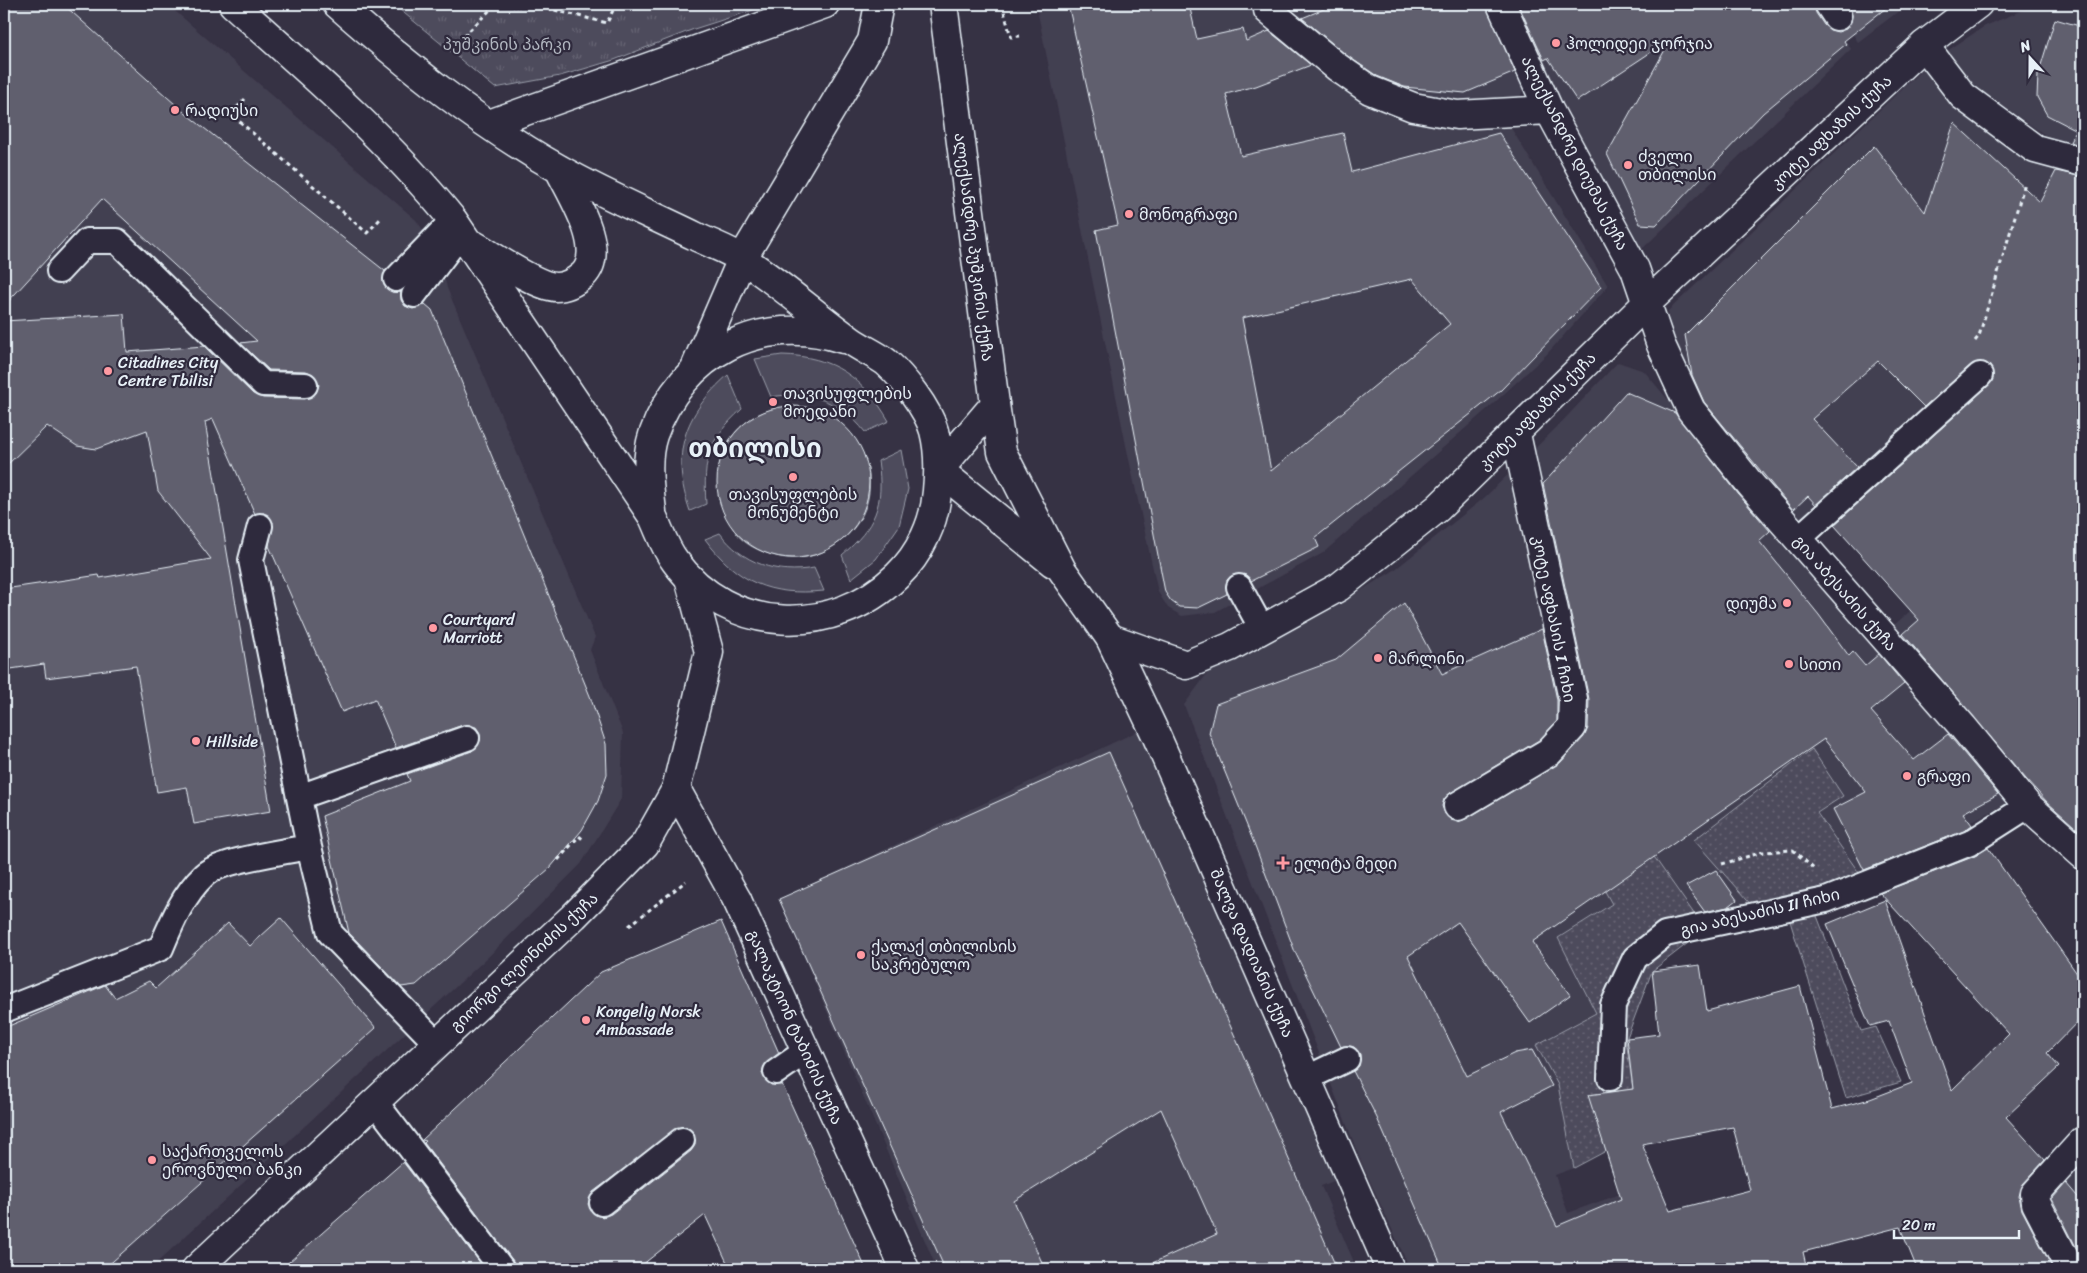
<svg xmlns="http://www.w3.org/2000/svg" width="2087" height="1273" font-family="Sriracha,'Noto Sans Georgian',sans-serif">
<defs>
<pattern id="park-tufts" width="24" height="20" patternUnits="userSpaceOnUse" patternTransform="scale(1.25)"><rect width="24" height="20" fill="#4d4b5c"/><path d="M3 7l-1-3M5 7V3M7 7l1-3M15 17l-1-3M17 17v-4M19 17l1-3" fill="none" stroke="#676574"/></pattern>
<pattern id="garden-dots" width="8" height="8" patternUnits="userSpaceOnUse" patternTransform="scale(1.25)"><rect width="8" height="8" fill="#4d4b5c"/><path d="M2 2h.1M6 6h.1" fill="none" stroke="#676574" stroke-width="1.8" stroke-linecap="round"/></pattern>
</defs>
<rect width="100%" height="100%" fill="#363244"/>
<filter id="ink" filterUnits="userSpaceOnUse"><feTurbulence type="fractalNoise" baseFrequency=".02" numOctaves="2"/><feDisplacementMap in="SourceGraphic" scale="10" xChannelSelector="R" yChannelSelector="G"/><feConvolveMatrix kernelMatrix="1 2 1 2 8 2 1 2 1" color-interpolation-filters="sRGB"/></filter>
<g filter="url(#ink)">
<path fill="#433f51" d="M 4,4 L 167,4 L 416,220 L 438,251 L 447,288 L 595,637 L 590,650 L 623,733 L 621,799 L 581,864 L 488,957 L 150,1269 L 4,1269 Z
M 1036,4 L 1494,4 L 1527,76 L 1511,128 L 1608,286 L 1547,354 L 1493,404 L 1323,553 L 1215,612 L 1182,616 L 1168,608 L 1158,592 L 1127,450 Z
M 1512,4 L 1823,4 L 1851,49 L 1640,251 L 1559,109 Z
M 1833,4 L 1908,4 L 1858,42 Z
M 2038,4 L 2083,4 L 2083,148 L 2045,135 L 1978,89 L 1947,51 L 1985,26 Z
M 1927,65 L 2049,164 L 2083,177 L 2083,846 L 1888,630 L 2082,464 L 1985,356 L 1797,525 L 1709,426 L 1672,348 L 1668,311 Z
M 1618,362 L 1644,371 L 1731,475 L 1621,568 L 1639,593 L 1750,500 L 2010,802 L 1862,877 L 1817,812 L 1812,750 L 1754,908 L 1697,918 L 1612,904 L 1558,938 L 1596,1013 L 1536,1045 L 1558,1085 L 1574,1168 L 1555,1175 L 1568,1213 L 1653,1182 L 1660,1214 L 1740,1199 L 1767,1269 L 1410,1269 L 1362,1164 L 1184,705 L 1215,663 L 1323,613 L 1393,571 L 1484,498 L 1557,427 Z
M 1151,725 L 1349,1175 L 1321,1186 L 1357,1269 L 937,1269 L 779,899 Z
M 2083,1157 L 2083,1269 L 2045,1207 L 2049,1193 Z"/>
<path fill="#4d4b5c" stroke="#9a9eaa" d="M 782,355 C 833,356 864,378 889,421 L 865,432 C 841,401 809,390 771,397 L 755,359 Z
M 728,375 L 742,409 C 708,440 703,459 706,504 L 690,511 C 670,454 684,414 728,375 Z
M 901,450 L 908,489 L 899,526 L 876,559 L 851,579 L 842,555 C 875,527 885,505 878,461 Z
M 720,533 C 742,563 777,575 814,568 L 824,591 C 769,596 738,583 705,539 Z"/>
<path fill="url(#park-tufts)" stroke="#9a9eaa" d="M 393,4 L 772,4 L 694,29 L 614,60 L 560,76 L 495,88 Z"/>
<path fill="url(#garden-dots)" stroke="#9a9eaa" d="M 1812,749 L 1843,796 L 1817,813 L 1862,877 L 1784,904 L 1754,908 L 1694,840 Z
M 1643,841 L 1697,918 L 1728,912 L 1652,971 L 1626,1040 L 1633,1089 L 1589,1095 L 1606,1151 L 1574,1168 L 1558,1085 L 1536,1045 L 1596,1013 L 1558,938 L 1612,904 L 1596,875 Z
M 1814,908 L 1861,1031 L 1876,1027 L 1901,1082 L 1846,1098 L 1788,915 Z"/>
<path fill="#70717f" stroke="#a0a4af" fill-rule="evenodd" d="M 784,407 C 792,407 802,406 810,408 C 853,419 881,467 865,509 C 852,543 811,566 776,556 C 762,552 746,546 737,534 C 707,494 711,439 759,414 C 766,410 776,409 784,407 ZM 789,455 C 853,462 798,537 771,496 C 759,478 772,462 789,455 Z"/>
<path fill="#605e6e" stroke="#e8f1f8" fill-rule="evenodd" d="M 4,4 L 63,4 L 185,113 L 385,271 L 383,283 L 392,292 L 401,292 L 401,300 L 405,306 L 413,309 L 425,304 L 432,310 L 590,696 L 606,744 L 607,774 L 598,801 L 582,830 L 550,868 L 416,985 L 401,987 L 349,933 L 322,816 L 410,781 L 407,774 L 472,751 L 480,741 L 480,733 L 476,727 L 463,725 L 396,748 L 375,699 L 342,712 L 269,546 L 273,522 L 264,513 L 255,514 L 213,419 L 205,422 L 271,811 L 194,824 L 187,787 L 157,792 L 136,666 L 46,678 L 44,664 L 4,670 L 4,589 L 99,575 L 100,578 L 211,559 L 158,491 L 147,430 L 96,449 L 77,446 L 47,426 L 4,468 L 4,321 L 124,314 L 127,352 L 204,346 L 253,394 L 263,398 L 305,399 L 316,393 L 319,385 L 313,374 L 306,371 L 269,370 L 240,343 L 257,341 L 102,199 L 4,306 Z
M 1068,4 L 1189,4 L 1197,39 L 1243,29 L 1246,41 L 1269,31 L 1311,65 L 1256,86 L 1226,94 L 1241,156 L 1343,133 L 1352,172 L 1499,133 L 1601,287 L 1501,390 L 1315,538 L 1319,547 L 1251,581 L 1246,575 L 1233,575 L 1227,580 L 1227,594 L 1198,608 L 1179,607 L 1171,601 L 1165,592 L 1096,230 L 1118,225 ZM 1412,279 L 1450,324 L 1271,471 L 1242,318 Z
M 1336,4 L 1486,4 L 1515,72 L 1465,93 L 1404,87 L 1377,76 L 1346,55 L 1302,18 Z
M 1518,4 L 1814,4 L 1816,13 L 1824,25 L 1830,30 L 1838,32 L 1846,29 L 1851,22 L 1852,15 L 1848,4 L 1891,4 L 1844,41 L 1846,44 L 1763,113 L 1656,225 L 1640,224 L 1607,154 L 1671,39 L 1577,101 L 1548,58 L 1544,60 Z
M 2055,19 L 2083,27 L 2083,146 L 2070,142 L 2076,130 L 2047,115 L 2037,97 L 2038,75 Z
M 1954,123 L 2040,202 L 2056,171 L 2083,177 L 2083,834 L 2047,802 L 2026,779 L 1903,634 L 1919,620 L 1834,525 L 1989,385 L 1993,379 L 1990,366 L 1984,362 L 1971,365 L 1924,407 L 1878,361 L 1812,419 L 1857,467 L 1816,505 L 1808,496 L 1793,510 L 1704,402 L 1692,375 L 1685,335 L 1874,146 L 1925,212 Z
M 1626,392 L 1675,413 L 1739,495 L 1770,531 L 1759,541 L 1819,615 L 1849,656 L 1853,652 L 1865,666 L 1879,654 L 1904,684 L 1871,711 L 1914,760 L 1948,734 L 1998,794 L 1963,813 L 1972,825 L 1964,831 L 1864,870 L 1833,809 L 1866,792 L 1824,739 L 1532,942 L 1570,995 L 1530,1023 L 1458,922 L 1408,956 L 1467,1076 L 1515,1053 L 1532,1050 L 1552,1086 L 1501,1112 L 1557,1226 L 1621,1199 L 1588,1095 L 1633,1089 L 1627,1038 L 1659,1034 L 1652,971 L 1700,965 L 1707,1011 L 1800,986 L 1832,1109 L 1870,1099 L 1912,1083 L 1889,1021 L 1870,1026 L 1827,924 L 1885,900 L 1952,1090 L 2009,1034 L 1880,893 L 1975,856 L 1988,848 L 2083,982 L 2083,1016 L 2047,1053 L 2059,1067 L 2006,1117 L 2045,1160 L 2023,1184 L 2019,1196 L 2022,1210 L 2053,1269 L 1917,1269 L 1900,1227 L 1803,1252 L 1807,1269 L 1443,1269 L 1377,1118 L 1353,1071 L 1359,1066 L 1360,1054 L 1354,1047 L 1341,1047 L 1295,952 L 1254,843 L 1209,733 L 1216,704 L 1336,660 L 1404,603 L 1442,674 L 1542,629 L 1557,700 L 1557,721 L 1539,740 L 1450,793 L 1444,799 L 1442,806 L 1445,814 L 1451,820 L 1458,822 L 1466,819 L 1560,763 L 1584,737 L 1588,728 L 1589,699 L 1543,484 ZM 1733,1127 L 1750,1190 L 1670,1211 L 1642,1144 Z
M717 482a76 76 0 1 1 152 0a76 76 0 1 1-152 0Z
M 1109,752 L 1226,1016 L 1337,1269 L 1139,1269 L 1217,1234 L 1161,1109 L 1014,1201 L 1045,1269 L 945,1269 L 779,899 Z
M 1716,870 L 1737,900 L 1728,907 L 1705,912 L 1686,886 Z
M 281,918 L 376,1028 L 104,1269 L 4,1269 L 4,1028 L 105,985 L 115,998 L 149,981 L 156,988 L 228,923 L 250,946 Z
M 721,921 L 779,1053 L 764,1066 L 762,1073 L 765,1079 L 771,1085 L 782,1084 L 866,1269 L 730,1269 L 705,1215 L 637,1269 L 515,1269 L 513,1261 L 424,1143 L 426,1141 L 422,1140 L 601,972 ZM 680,1127 L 687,1127 L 693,1132 L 695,1145 L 691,1151 L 611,1214 L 603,1217 L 592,1212 L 588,1204 L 593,1192 Z
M 403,1162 L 485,1269 L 281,1269 Z
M 2066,1183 L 2083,1203 L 2083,1261 L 2052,1199 Z"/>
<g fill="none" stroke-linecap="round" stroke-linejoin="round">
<defs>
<path id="service" d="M 59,271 L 87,241 L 117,241 L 263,384 L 305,385
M 396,279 L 453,220
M 414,295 L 462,232
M 260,526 L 251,560 L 309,847 L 330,933 L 437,1044
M 1798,539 L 1980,375
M 1239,587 L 1262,629
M 299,797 L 467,738
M 4,1010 L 161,948 C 172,922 183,895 204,875 C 218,861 287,851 309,847
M 776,1072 L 806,1051
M 1307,1078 L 1347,1059
M 1610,1078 L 1613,1005 L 1635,958 L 1665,934 L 1826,900 L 1970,843 L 2028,806
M 376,1103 L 502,1269
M 602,1203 L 682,1140"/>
<path id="pedestrian" d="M 737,900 L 905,1269"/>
<path id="minor" d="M 1501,4 L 1549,110 L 1635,269 L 1661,345 L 1691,410 L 1751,485 L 1963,727 L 2028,806 L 2083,855
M 1829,4 L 1837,16
M 1268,10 L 1337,67 L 1370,90 L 1413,107 L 1457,115 L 1549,110
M 1924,45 L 1963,96 L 2035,149 L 2083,162
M 676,789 L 737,900
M 1458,806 L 1549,752 L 1572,727 L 1573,699 L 1516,434
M 2070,1269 L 2036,1203 L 2035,1194 L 2083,1141"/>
<path id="tertiary" d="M 1110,638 L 1186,665 L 1230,647 L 1339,587 L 1438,508 L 1648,302 L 1924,45 L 1978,4"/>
<path id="secondary" d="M 995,404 L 1002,452 L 1062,570 L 1110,638 L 1156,735 L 1390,1269
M 939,470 L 1053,563
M 196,1269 L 574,916 L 645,844 L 676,789 L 709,652 L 689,578"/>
<path id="primary" d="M 233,4 C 310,72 388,140 453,220 L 653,517 C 660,532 665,548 675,561 C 729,635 833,638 897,576 C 920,554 935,522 937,491 C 939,471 939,450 934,431 C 928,409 903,377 886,362 C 875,354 861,348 850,340 C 814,314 781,284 744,260 C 729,250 711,244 695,236 C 650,214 603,194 559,169 C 479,124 406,65 337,4
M 489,124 L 825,4
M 474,245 C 492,255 537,287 556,287 C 567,287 575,282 583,275 C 608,250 572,196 559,169
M 695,368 L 742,259 L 872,41 L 879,4
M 939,470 L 995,404 L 943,4
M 652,511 C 649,486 645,459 653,435 C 682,353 761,312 843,339"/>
</defs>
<use href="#service" stroke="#e8f1f8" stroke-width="28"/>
<use href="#pedestrian" stroke="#e8f1f8" stroke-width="31"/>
<use href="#minor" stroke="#e8f1f8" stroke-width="31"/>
<use href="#tertiary" stroke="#e8f1f8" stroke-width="31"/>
<use href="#secondary" stroke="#e8f1f8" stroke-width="31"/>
<use href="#primary" stroke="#e8f1f8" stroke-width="31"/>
<path stroke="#e8f1f8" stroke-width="3" stroke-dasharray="4 4" stroke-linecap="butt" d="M 507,4 L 546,8 L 607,23 L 616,4
M 1002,4 L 1011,37 L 1020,36
M 464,36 L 496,4
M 245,99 L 231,114 L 367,233 L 382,217
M 1975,341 L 1979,336 L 2025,183
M 558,860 L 579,836 L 585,841
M 1722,864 L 1763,852 L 1793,850 L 1814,869
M 629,926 L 686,881"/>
<use href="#service" stroke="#2f2a3d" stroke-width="24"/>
<use href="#pedestrian" stroke="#2f2a3d" stroke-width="28"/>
<use href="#minor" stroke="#2f2a3d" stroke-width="28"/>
<use href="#tertiary" stroke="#2f2a3d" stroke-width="28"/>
<use href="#secondary" stroke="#2f2a3d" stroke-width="28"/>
<use href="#primary" stroke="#2f2a3d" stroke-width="28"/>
</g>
</g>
<g fill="#ff9aa2" stroke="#2f2a3d" stroke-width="2">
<circle cx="1556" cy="43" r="5"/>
<circle cx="175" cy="110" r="5"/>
<circle cx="1628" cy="165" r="5"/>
<circle cx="1129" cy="214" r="5"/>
<circle cx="108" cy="371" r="5"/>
<circle cx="773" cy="402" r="5"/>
<circle cx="793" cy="477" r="5"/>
<circle cx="1787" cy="603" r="5"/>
<circle cx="433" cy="628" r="5"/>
<circle cx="1378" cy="658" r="5"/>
<circle cx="1789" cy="664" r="5"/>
<circle cx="196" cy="741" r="5"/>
<circle cx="1907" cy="776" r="5"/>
<path d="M1280.5 855.5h5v5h5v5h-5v5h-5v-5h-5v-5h5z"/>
<circle cx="861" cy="955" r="5"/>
<circle cx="586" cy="1020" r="5"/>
<circle cx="152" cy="1160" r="5"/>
</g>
<g text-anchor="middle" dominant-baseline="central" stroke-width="4.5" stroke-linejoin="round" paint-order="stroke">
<g font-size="16" fill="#e8f1f8" stroke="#2f2a3d" text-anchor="start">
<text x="1566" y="43">ჰოლიდეი ჯორჯია</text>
<text x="185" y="110">რადიუსი</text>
<text x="1638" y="156">ძველი<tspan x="1638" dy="18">თბილისი</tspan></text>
<text x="1139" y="214">მონოგრაფი</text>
<text x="118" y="362">Citadines City<tspan x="118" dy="18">Centre Tbilisi</tspan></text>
<text x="783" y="393">თავისუფლების<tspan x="783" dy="18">მოედანი</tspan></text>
<text x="793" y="494" text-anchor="middle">თავისუფლების<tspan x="793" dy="18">მონუმენტი</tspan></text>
<text x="1777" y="603" text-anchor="end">დიუმა</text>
<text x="443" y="619">Courtyard<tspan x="443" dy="18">Marriott</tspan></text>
<text x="1388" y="658">მარლინი</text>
<text x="1799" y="664">სითი</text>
<text x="206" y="741">Hillside</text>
<text x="1917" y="776">გრაფი</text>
<text x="1294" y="863">ელიტა მედი</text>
<text x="871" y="946">ქალაქ თბილისის<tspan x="871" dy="18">საკრებულო</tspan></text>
<text x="596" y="1011">Kongelig Norsk<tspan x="596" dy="18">Ambassade</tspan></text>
<text x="162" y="1151">საქართველოს<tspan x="162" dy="18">ეროვნული ბანკი</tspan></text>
</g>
<g font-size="16" fill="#b2b7c1" stroke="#2f2a3d">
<text x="507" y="44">პუშკინის პარკი</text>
</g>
<g font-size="16" fill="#e8f1f8" stroke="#2f2a3d">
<text transform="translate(1831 132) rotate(-43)">კოტე აფხაზის ქუჩა</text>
<text transform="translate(1575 153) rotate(63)">ალექსანდრე დიუმას ქუჩა</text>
<text transform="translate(974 247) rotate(83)">ალექსანდრე პუშკინის ქუჩა</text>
<text transform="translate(1537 411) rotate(-45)">კოტე აფხაზის ქუჩა</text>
<text transform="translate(1845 593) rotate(49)">გია აბესაძის ქუჩა</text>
<text transform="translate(1554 619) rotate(79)">კოტე აფხასის I ჩიხი</text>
<text transform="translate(1760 912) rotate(-13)">გია აბესაძის II ჩიხი</text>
<text transform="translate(1252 953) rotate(66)">შალვა დადიანის ქუჩა</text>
<text transform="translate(524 962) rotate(-43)">გიორგი ლეონიძის ქუჩა</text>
<text transform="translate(795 1027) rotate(66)">გალაკტიონ ტაბიძის ქუჩა</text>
</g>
<g font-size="26" font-weight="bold" fill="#e8f1f8" stroke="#2f2a3d">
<text x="755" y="448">თბილისი</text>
</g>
</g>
<rect width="2087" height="1273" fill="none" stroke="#2f2a3d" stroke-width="20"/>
<rect x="10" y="10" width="2067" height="1253" fill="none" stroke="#e8f1f8" stroke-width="2" filter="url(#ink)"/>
<g transform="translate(2030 58) rotate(339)" stroke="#2f2a3d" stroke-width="4" paint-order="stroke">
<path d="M0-4L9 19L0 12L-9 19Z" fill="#e8f1f8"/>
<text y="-8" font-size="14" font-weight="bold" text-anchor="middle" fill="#e8f1f8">N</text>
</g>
<path d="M1894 1230v8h125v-8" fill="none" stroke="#e8f1f8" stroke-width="2.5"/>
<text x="1902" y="1230" font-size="15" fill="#e8f1f8" stroke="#2f2a3d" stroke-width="4" paint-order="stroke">20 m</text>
</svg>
